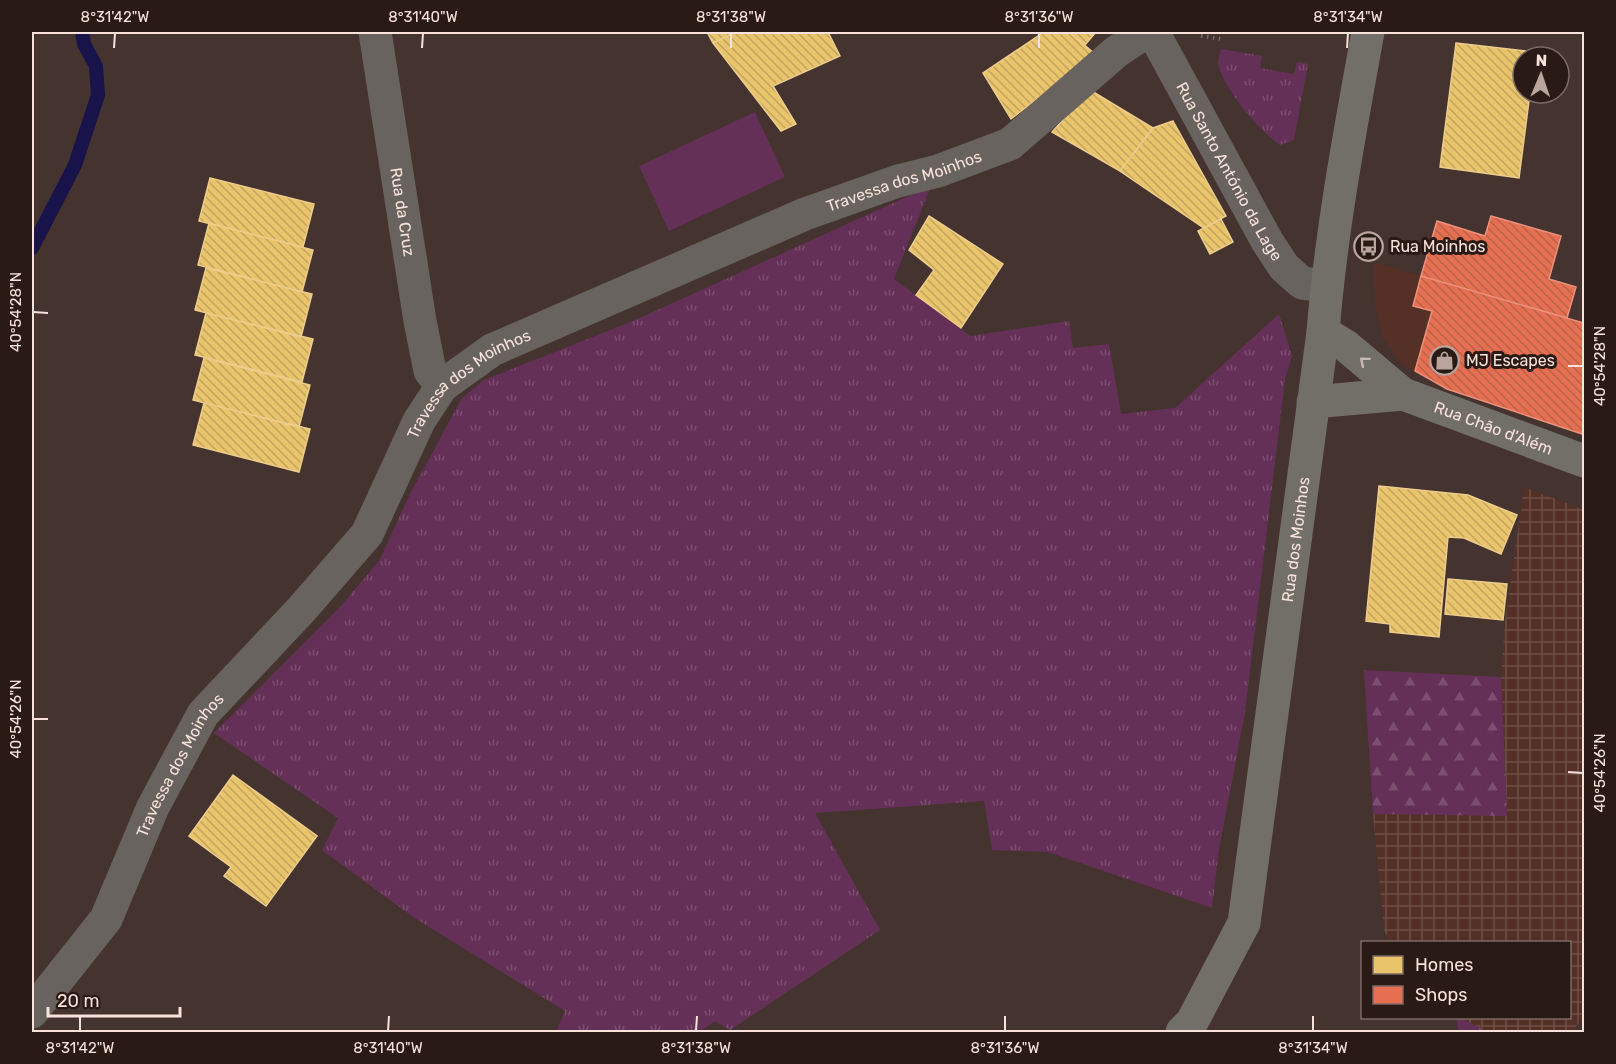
<svg xmlns="http://www.w3.org/2000/svg" width="1616" height="1064" font-family="Rubik,sans-serif">
<defs>
<pattern id="industrial-grid" width="8" height="8" patternUnits="userSpaceOnUse" patternTransform="scale(1.5)"><rect width="8" height="8" fill="#553026"/><path d="M0 4h8M4 0v8" fill="none" stroke="#6e4e45"/></pattern>
<pattern id="grass-tufts" width="24" height="20" patternUnits="userSpaceOnUse" patternTransform="scale(1.5)"><rect width="24" height="20" fill="#653057"/><path d="M3 7l-1-3M5 7V3M7 7l1-3M15 17l-1-3M17 17v-4M19 17l1-3" fill="none" stroke="#7c4e6f"/></pattern>
<pattern id="forest-firs" width="22" height="20" patternUnits="userSpaceOnUse" patternTransform="scale(1.5)"><rect width="22" height="20" fill="#653057"/><path d="M5 1l3.5 6h-7zM16 11l3.5 6h-7z" fill="#7c4e6f"/></pattern>
<pattern id="homes-back-hatch" width="6" height="6" patternUnits="userSpaceOnUse" patternTransform="scale(1.5)"><rect width="6" height="6" fill="#e9c46a"/><path d="M-1 5l2 2M0 0l6 6M5-1l2 2" fill="none" stroke="#c1a460"/></pattern>
<pattern id="shops-back-hatch" width="6" height="6" patternUnits="userSpaceOnUse" patternTransform="scale(1.5)"><rect width="6" height="6" fill="#e76f51"/><path d="M-1 5l2 2M0 0l6 6M5-1l2 2" fill="none" stroke="#b8624c"/></pattern>
</defs>
<rect width="100%" height="100%" fill="#44332e"/>
<path fill="#553026" d="M 1374,262 L 1584,323 L 1584,434 L 1447,389 L 1404,366 L 1383,338 L 1375,307 Z"/>
<path fill="url(#industrial-grid)" d="M 1524,487 L 1584,510 L 1584,1016 L 1572,1032 L 1488,1032 L 1461,1018 L 1570,1018 L 1570,942 L 1390,942 L 1384,930 L 1373,814 L 1507,815 L 1501,677 L 1505,621 Z"/>
<path fill="url(#grass-tufts)" d="M 1221,49 L 1262,56 L 1260,68 L 1294,74 L 1297,62 L 1308,64 L 1294,140 L 1280,145 C 1259,130 1223,89 1218,63 C 1218,59 1220,53 1221,49 Z
M 931,186 L 894,279 L 970,336 L 1069,321 L 1073,348 L 1109,344 L 1121,414 L 1175,408 L 1279,314 L 1292,356 L 1285,379 L 1245,713 L 1219,849 L 1212,908 L 1048,852 L 992,850 L 984,801 L 815,813 L 880,930 L 730,1030 L 715,1021 L 699,1032 L 556,1032 L 565,1011 L 413,917 L 322,850 L 338,818 L 214,733 L 340,607 L 379,561 L 410,494 L 462,398 L 484,380 L 633,321 Z
M 1457,1018 L 1461,1018 L 1488,1032 L 1458,1032 Z"/>
<path fill="url(#forest-firs)" d="M 1364,670 L 1501,677 L 1507,816 L 1373,814 Z"/>
<path fill="#653057" d="M 755,112 L 785,177 L 669,231 L 639,166 Z"/>
<path fill="url(#homes-back-hatch)" stroke="#eecd8c" stroke-width="1.5" d="M 707,32 L 736,32 L 713,43 Z
M 736,32 L 828,32 L 840,56 L 773,86 L 796,124 L 781,131 L 713,43 Z
M 1044,32 L 1069,32 L 1095,54 L 1011,119 L 983,73 Z
M 1069,32 L 1096,32 L 1085,45 Z
M 1456,43 L 1535,52 L 1534,57 L 1523,57 L 1523,93 L 1530,93 L 1519,178 L 1440,167 Z
M 1090,90 L 1153,128 L 1120,171 L 1052,132 Z
M 1173,121 L 1226,216 L 1204,228 L 1120,171 L 1153,128 Z
M 210,178 L 314,204 L 303,247 L 199,221 Z
M 929,216 L 1003,264 L 961,328 L 916,295 L 934,270 L 909,250 Z
M 1221,219 L 1233,242 L 1210,254 L 1198,231 Z
M 209,223 L 313,250 L 302,292 L 198,265 Z
M 206,268 L 312,294 L 301,337 L 195,310 Z
M 206,313 L 313,339 L 302,382 L 195,355 Z
M 204,358 L 310,385 L 299,427 L 193,400 Z
M 204,403 L 310,429 L 299,472 L 193,445 Z
M 1379,486 L 1468,495 L 1517,515 L 1501,554 L 1464,538 L 1448,537 L 1439,637 L 1390,632 L 1390,624 L 1366,621 Z
M 1448,579 L 1507,584 L 1503,620 L 1445,614 Z
M 233,775 L 317,836 L 266,906 L 224,876 L 231,867 L 189,836 Z"/>
<path fill="url(#shops-back-hatch)" stroke="#ec927a" stroke-width="1.5" d="M 1491,216 L 1561,236 L 1549,279 L 1576,287 L 1567,318 L 1421,276 L 1437,221 L 1485,236 Z
M 1421,276 L 1584,323 L 1584,424 L 1582,434 L 1447,389 L 1415,371 L 1432,311 L 1413,306 Z"/>
<g fill="none" stroke-linecap="round" stroke-linejoin="round">
<path stroke="#18134a" stroke-width="14" d="M 32,248 L 75,165 L 98,95 L 96,66 L 84,44 L 82,32"/>
<path stroke="#756e6a" stroke-width="4" stroke-dasharray="1.5 4.5" stroke-linecap="butt" d="M 1201,36 L 1222,39"/>
<g stroke="#68635e" stroke-width="33">
<path id="s1" d="M 375,32 L 420,321 L 430,371 L 442,386"/>
<path id="s2" d="M 1153,32 L 1267,241 L 1284,267 L 1302,283 L 1327,286"/>
<path id="s3" d="M 32,1012 L 106,919 L 153,807 L 203,714 L 301,610 L 367,534 L 419,421 L 442,386 L 492,350 L 805,214 L 898,181 L 938,171 L 1010,144 L 1116,52 L 1146,32"/>
</g>
<g stroke="#726e68" stroke-width="33">
<path id="s4" d="M 1323,332 L 1346,346 L 1403,394 L 1584,461"/>
<path d="M 1313,402 L 1403,394"/>
<path id="s5" d="M 1182,1032 L 1192,1022 L 1244,923 L 1323,332 C 1331,231 1350,131 1368,32"/>
</g>
</g>
<defs><path id="oneway-chevron" d="M-2-3.5L2.5 0L-2 3.5" fill="none" stroke-width="1.6" stroke-linecap="round" stroke-linejoin="round" transform="scale(1.5)"/></defs>
<use stroke="#c9b9b3" href="#oneway-chevron" transform="translate(1364 361) rotate(-140)"/>
<path fill="none" stroke="#f8e2db" stroke-width="2" d="M 114,48 L 115,33M 422,48 L 423,33M 731,48 L 731,33M 1039,48 L 1039,33M 1347,48 L 1348,33M 33,312 L 48,313M 1568,366 L 1583,366M 33,719 L 48,719M 1568,772 L 1583,773M 80,1031 L 80,1016M 388,1031 L 389,1016M 696,1031 L 697,1016M 1005,1031 L 1005,1016M 1313,1031 L 1313,1016"/>
<defs>
<symbol id="bus-ring" viewBox="-11 -11 22 22"><circle r="9.5" fill="#291a16" stroke="#b9a59e" stroke-width="1.5"/><path d="M-5-6H5V4H4V6H2V4H-2V6H-4V4H-5ZM-3.5-4V0h7V-4ZM-3.5 1.2v1.5H-2V1.2ZM2 1.2v1.5H3.5V1.2Z" fill="#b9a59e"/></symbol>
<symbol id="shop-ring" viewBox="-11 -11 22 22"><circle r="9.5" fill="#291a16" stroke="#b9a59e" stroke-width="1.5"/><path d="M-5-2.5h2.3a2.7 3.5 0 0 1 5.4 0H5L5.5 6h-11ZM-1.5-2.5h3a1.5 2.3 0 0 0-3 0Z" fill="#b9a59e"/></symbol>
</defs>
<g fill-rule="evenodd">
<use href="#bus-ring" x="1352" y="230" width="33" height="33"/>
<use href="#shop-ring" x="1428" y="344" width="33" height="33"/>
</g>
<g text-anchor="middle" dominant-baseline="central" stroke-width="6" stroke-linejoin="round" paint-order="stroke">
<g font-size="16" fill="#f8e2db" stroke="#291a16">
<text stroke="none"><textPath href="#s2" startOffset="159">Rua Santo António da Lage</textPath></text>
<text stroke="none"><textPath href="#s3" startOffset="1263">Travessa dos Moinhos</textPath></text>
<text stroke="none"><textPath href="#s1" startOffset="182">Rua da Cruz</textPath></text>
<text stroke="none"><textPath href="#s3" startOffset="777">Travessa dos Moinhos</textPath></text>
<text stroke="none"><textPath href="#s4" startOffset="198">Rua Chão d'Além</textPath></text>
<text stroke="none"><textPath href="#s5" startOffset="513">Rua dos Moinhos</textPath></text>
<text stroke="none"><textPath href="#s3" startOffset="290">Travessa dos Moinhos</textPath></text>
</g>
<g font-size="16" fill="#f8e2db" stroke="#291a16" text-anchor="start">
<text x="1390" y="246">Rua Moinhos</text>
<text x="1466" y="360">MJ Escapes</text>
</g>
</g>
<rect width="1616" height="1064" fill="none" stroke="#291a16" stroke-width="66"/>
<rect x="1361" y="941" width="210" height="78" fill="#291a16" stroke="#7c6a65" stroke-width="1.5"/>
<rect x="1373" y="956" width="30" height="18" fill="#e9c46a" stroke="#7c6a65" stroke-width="1.5"/>
<text x="1415" y="971" font-size="18" fill="#f8e2db">Homes</text>
<rect x="1373" y="986" width="30" height="18" fill="#e76f51" stroke="#7c6a65" stroke-width="1.5"/>
<text x="1415" y="1001" font-size="18" fill="#f8e2db">Shops</text>
<g transform="translate(1541 75) rotate(2)"><circle r="28" fill="#291a16" stroke="#7c6a65" stroke-width="1.5"/>
<path d="M0-4.5L10 22L0 15L-10 22Z" fill="#b9a59e"/>
<text y="-9" font-size="16" font-weight="bold" text-anchor="middle" fill="#f8e2db">N</text>
</g>
<path d="M48 1007v9h132v-9" fill="none" stroke="#f8e2db" stroke-width="3"/>
<text x="57" y="1007" font-size="18" fill="#f8e2db" stroke="#291a16" stroke-width="4.5" paint-order="stroke">20 m</text>
<rect x="33" y="33" width="1550" height="998" fill="none" stroke="#f8e2db" stroke-width="2"/>
<g font-size="15" text-anchor="middle" fill="#f8e2db">
<text x="115" y="22">8°31'42"W</text>
<text x="423" y="22">8°31'40"W</text>
<text x="731" y="22">8°31'38"W</text>
<text x="1039" y="22">8°31'36"W</text>
<text x="1348" y="22">8°31'34"W</text>
<text transform="translate(16 312) rotate(-90)" y="5">40°54'28"N</text>
<text transform="translate(1600 366) rotate(-90)" y="5">40°54'28"N</text>
<text transform="translate(16 719) rotate(-90)" y="5">40°54'26"N</text>
<text transform="translate(1600 773) rotate(-90)" y="5">40°54'26"N</text>
<text x="80" y="1053">8°31'42"W</text>
<text x="388" y="1053">8°31'40"W</text>
<text x="696" y="1053">8°31'38"W</text>
<text x="1005" y="1053">8°31'36"W</text>
<text x="1313" y="1053">8°31'34"W</text>
</g>
</svg>
